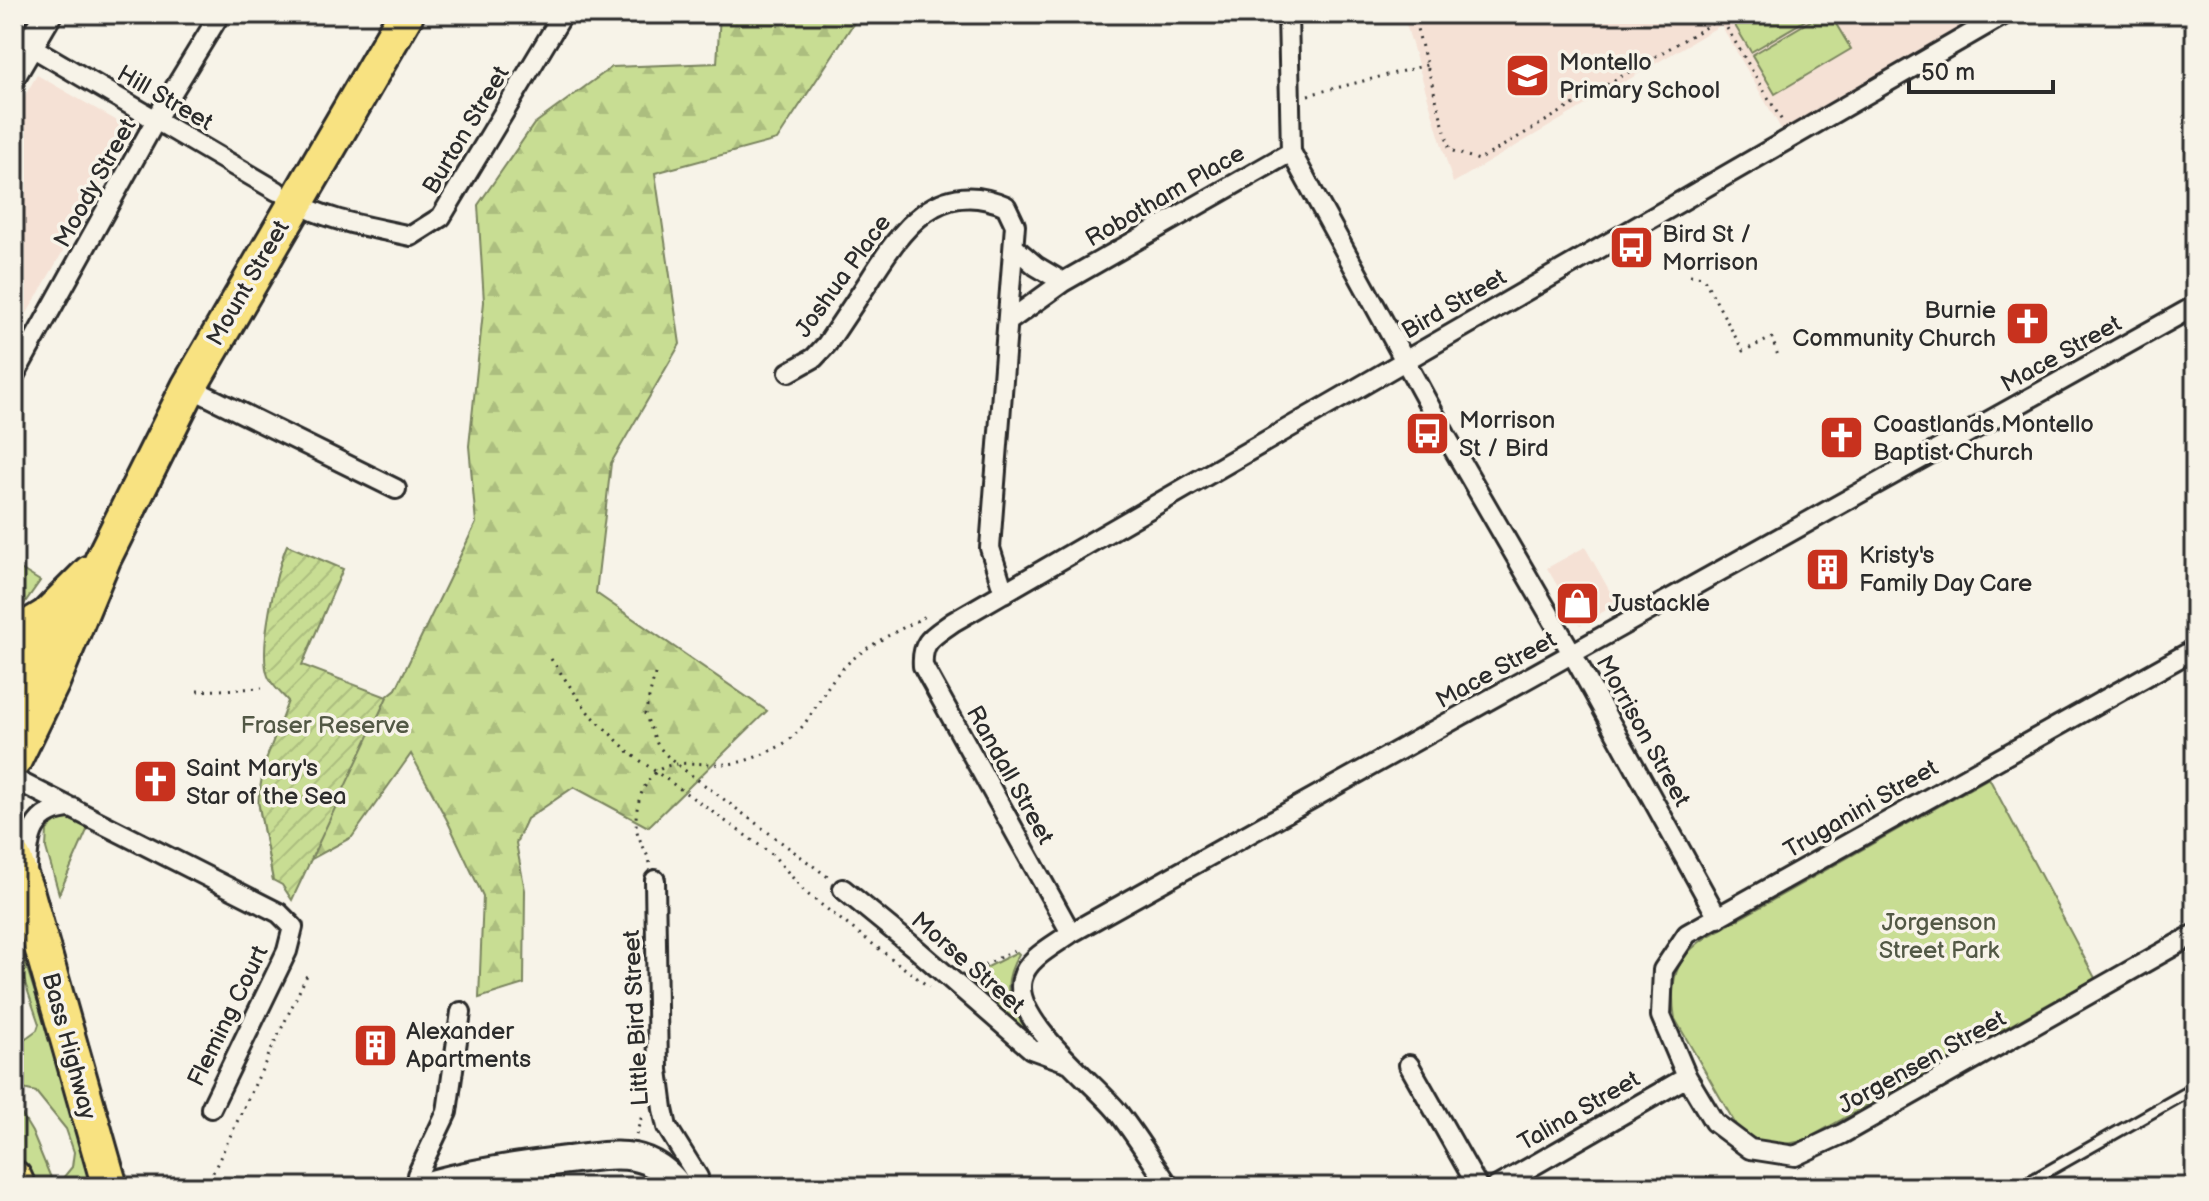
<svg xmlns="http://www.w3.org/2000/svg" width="2209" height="1201" font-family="'Balsamiq Sans',sans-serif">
<defs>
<pattern id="forest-firs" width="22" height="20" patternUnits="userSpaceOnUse" patternTransform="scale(2)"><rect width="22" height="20" fill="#c8dd93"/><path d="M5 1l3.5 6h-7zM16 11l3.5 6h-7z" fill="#acbe7f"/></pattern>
<pattern id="garden-furrows" width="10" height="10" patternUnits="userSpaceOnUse" patternTransform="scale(2)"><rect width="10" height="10" fill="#c8dd93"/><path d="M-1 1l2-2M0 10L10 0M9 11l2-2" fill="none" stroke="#acbe7f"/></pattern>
</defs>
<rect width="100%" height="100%" fill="#f7f3e8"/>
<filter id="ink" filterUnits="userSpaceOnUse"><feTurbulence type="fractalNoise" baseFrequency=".0125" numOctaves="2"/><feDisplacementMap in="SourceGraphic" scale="16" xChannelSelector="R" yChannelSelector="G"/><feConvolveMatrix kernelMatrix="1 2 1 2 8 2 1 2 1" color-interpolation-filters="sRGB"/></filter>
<g filter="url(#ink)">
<path fill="#f5e1d5" d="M 1403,14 L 2005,14 L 1787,139 L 1721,25 L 1453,183 Z
M 37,75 L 133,130 L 14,336 L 14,114 Z
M 1585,547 L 1617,604 L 1580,625 L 1547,568 Z"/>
<path fill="#c8dd93" stroke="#7a845f" stroke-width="2" d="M 1728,14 L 1816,14 L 1751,52 Z
M 1822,14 L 1830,14 L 1851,49 L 1775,94 L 1752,55 Z
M 14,565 L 40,581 L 14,618 Z
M 1989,778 L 2095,978 L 1805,1140 C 1781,1147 1754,1146 1736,1125 L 1675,1019 C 1669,983 1674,958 1707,937 Z
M 67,818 L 88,828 L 59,894 L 46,848 L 47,830 L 57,821 Z
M 14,928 L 98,1187 L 34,1187 L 14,1141 L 14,1102 L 32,1132 L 51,1178 L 59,1183 L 72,1167 L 74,1152 L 66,1129 L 36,1092 L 14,1087 L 14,1036 L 26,1038 L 37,1030 L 39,1024 L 21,971 L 14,963 Z
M 1017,952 L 1019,954 C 998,989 1010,1007 1034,1036 L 1030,1040 L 970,988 L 966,978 Z"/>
<path fill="url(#forest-firs)" stroke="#7a845f" stroke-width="2" d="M 720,14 L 854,14 L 857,18 L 777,140 L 655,173 L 680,344 L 611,463 L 596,593 L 767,711 L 648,827 L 574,787 L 527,819 L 516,843 L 525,890 L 524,984 L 479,998 L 483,896 L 447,820 L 411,754 L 352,837 L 273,880 L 258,801 L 396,689 L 476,523 L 469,446 L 484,302 L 478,205 L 534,124 L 612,67 L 717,63 Z"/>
<path fill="url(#garden-furrows)" stroke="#7a845f" stroke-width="2" d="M 287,545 L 343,569 L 302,665 L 387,697 L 292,900 L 282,885 L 273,880 L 258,801 L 264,765 L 288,701 C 282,694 271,685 268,676 C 258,650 276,571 287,545 Z"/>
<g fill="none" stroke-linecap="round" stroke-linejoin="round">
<defs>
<path id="lane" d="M 2020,1187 L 2195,1088"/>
<path id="street" d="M 1288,14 L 1291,152 L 1446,436 L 1573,655 L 1718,918
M 30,46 L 277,191
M 295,202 C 330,222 372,227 411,236 L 441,217 L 563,14
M 1014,247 L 1036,266 L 1063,282
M 1009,321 L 1063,282 L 1291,152
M 789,372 L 814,358 L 827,344 C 841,323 855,302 869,281 C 901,230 938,176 1006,206 L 1015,225 L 990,548 L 1004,593
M 14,376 L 162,109 L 220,14
M 189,387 L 396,489
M 2195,649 L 1687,934 L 1663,970 L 1661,1016 L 1687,1077 L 1714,1122 L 1750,1149 L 1795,1156 L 1842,1134 L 2195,934
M 14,779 L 279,913 L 293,927 L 287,951 L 211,1108
M 27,873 C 27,837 32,809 73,808
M 655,880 L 658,1070 L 663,1109 L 667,1127 L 698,1177 L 685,1187
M 843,889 L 915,948 L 1031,1049 L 1067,1062
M 1071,933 L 923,666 C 921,640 934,636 953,622 L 2005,14
M 1409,1065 L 1478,1187
M 417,1187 L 417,1175 L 447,1112 L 461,1012
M 1170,1187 C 1152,1162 1136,1135 1117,1111 C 1094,1082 1011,1020 1022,979 C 1027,958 1055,945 1071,933 L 2195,306
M 1496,1187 L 1687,1077"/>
<path id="secondary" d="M 14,72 L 48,14
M 421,1187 C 468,1173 518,1166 567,1160 C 588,1158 613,1153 634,1157 C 654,1161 667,1172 679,1187"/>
<path id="highway" d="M 14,636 L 47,616 L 90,573
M 14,701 L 51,640
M 14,760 L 52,682 L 103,559 L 189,387 L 406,14
M 14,859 L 27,894 L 110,1187
M 14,1178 L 18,1187"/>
</defs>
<use href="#lane" stroke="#2b2b2b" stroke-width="15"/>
<use href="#street" stroke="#2b2b2b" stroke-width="24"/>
<use href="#secondary" stroke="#2b2b2b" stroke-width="32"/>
<use href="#highway" stroke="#2b2b2b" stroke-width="40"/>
<path stroke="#2b2b2b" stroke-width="3" stroke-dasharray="2 6" stroke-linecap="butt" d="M 1413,14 L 1450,150 L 1479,160 L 1721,18 L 1782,121
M 1308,95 L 1427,65
M 1690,275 L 1703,277 L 1743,351 L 1772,338 L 1779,359
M 551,659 L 588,712 L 631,754 L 773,855 L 806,893 L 929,987
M 655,674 L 645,714 L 658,746 L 671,760 L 828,877
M 197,691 L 262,688
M 650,863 C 647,853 642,845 638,835 C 632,815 640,787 655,773 C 672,757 705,766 726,764 C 744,763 762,755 778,747 C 807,732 816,701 835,677 C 858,648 894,633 926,616
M 970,973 L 1016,949 L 1019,951
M 636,1135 L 643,1112
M 206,1187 L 307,975"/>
<use href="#lane" stroke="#f7f3e8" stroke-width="9"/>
<use href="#street" stroke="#f7f3e8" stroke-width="18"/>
<use href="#secondary" stroke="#f7f3e8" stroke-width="26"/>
<use href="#highway" stroke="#f8e281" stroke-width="34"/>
</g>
</g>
<defs>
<symbol id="school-square" viewBox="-11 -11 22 22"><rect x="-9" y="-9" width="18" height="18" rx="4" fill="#c8321e" stroke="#f7f3e8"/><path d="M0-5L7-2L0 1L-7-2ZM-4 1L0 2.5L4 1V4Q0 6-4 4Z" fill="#fff"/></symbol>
<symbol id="bus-square" viewBox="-11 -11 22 22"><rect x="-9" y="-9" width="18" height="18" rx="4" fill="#c8321e" stroke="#f7f3e8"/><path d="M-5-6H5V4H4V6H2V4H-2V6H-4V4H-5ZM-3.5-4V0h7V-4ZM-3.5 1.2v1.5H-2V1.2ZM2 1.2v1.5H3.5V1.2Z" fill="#fff"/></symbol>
<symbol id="church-square" viewBox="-11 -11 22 22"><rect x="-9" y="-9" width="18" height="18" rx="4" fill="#c8321e" stroke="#f7f3e8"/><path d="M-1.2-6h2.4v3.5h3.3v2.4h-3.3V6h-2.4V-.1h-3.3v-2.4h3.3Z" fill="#fff"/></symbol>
<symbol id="building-square" viewBox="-11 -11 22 22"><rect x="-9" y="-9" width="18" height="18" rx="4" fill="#c8321e" stroke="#f7f3e8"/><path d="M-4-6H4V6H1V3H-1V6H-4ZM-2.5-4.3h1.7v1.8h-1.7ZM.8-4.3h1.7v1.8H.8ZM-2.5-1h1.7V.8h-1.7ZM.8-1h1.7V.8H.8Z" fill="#fff"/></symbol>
<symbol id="shop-square" viewBox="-11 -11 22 22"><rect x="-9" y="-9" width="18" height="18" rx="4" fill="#c8321e" stroke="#f7f3e8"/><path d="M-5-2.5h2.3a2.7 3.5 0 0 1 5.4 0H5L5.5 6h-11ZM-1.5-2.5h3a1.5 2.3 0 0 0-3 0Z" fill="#fff"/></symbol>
</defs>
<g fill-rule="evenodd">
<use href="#school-square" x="1502" y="50" width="51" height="51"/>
<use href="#bus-square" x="1606" y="222" width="51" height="51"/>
<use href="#church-square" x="2002" y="298" width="51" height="51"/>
<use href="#bus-square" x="1402" y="408" width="51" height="51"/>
<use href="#church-square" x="1816" y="412" width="51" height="51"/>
<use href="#building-square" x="1802" y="544" width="51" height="51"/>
<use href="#shop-square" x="1552" y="578" width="51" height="51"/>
<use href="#church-square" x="130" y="756" width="51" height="51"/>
<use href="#building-square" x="350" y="1020" width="51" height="51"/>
</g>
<g text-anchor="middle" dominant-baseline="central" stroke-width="7" stroke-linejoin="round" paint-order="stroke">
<g font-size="24" fill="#2b2b2b" stroke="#f7f3e8" text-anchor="start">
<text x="1559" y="62">Montello<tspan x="1559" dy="28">Primary School</tspan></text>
<text x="1662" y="234">Bird St /<tspan x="1662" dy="28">Morrison</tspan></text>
<text x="1996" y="310" text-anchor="end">Burnie<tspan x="1996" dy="28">Community Church</tspan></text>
<text x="1459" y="420">Morrison<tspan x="1459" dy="28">St / Bird</tspan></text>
<text x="1873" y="424">Coastlands Montello<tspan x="1873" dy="28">Baptist Church</tspan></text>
<text x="1859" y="555">Kristy's<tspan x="1859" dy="28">Family Day Care</tspan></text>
<text x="1608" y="603">Justackle</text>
<text x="186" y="768">Saint Mary's<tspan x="186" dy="28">Star of the Sea</tspan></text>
<text x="406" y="1031">Alexander<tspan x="406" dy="28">Apartments</tspan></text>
</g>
<g font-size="24" fill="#2b2b2b" stroke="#f7f3e8">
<text transform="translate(165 98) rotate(30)">Hill Street</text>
<text transform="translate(466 130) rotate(-59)">Burton Street</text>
<text transform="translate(95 183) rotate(-61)">Moody Street</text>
<text transform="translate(1165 196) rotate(-30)">Robotham Place</text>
<text transform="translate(843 276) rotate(-54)">Joshua Place</text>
<text transform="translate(248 283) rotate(-60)">Mount Street</text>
<text transform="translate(1454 304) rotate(-30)">Bird Street</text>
<text transform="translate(2061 354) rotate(-29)">Mace Street</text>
<text transform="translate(1496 670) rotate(-29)">Mace Street</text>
<text transform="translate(1643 731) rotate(61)">Morrison Street</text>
<text transform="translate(1010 775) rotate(61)">Randall Street</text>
<text transform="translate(1861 809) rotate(-30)">Truganini Street</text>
<text transform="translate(968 963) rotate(41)">Morse Street</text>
<text transform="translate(228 1016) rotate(-64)">Fleming Court</text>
<text transform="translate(636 1018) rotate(-93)">Little Bird Street</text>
<text transform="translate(69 1046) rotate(75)">Bass Highway</text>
<text transform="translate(1922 1062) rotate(-29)">Jorgensen Street</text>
<text transform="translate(1579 1111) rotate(-30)">Talina Street</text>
</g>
<g font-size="24" fill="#525845" stroke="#f7f3e8">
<text x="325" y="725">Fraser Reserve</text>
<text x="1939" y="922">Jorgenson<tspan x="1939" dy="28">Street Park</tspan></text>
</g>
</g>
<rect width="2209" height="1201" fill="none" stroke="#f7f3e8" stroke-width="48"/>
<rect x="24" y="24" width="2161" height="1153" fill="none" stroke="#2b2b2b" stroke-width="3" filter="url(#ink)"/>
<path d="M1909 80v12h144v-12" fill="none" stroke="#2b2b2b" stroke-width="4"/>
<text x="1921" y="80" font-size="24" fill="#2b2b2b" stroke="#f7f3e8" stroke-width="6" paint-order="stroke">50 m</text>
</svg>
